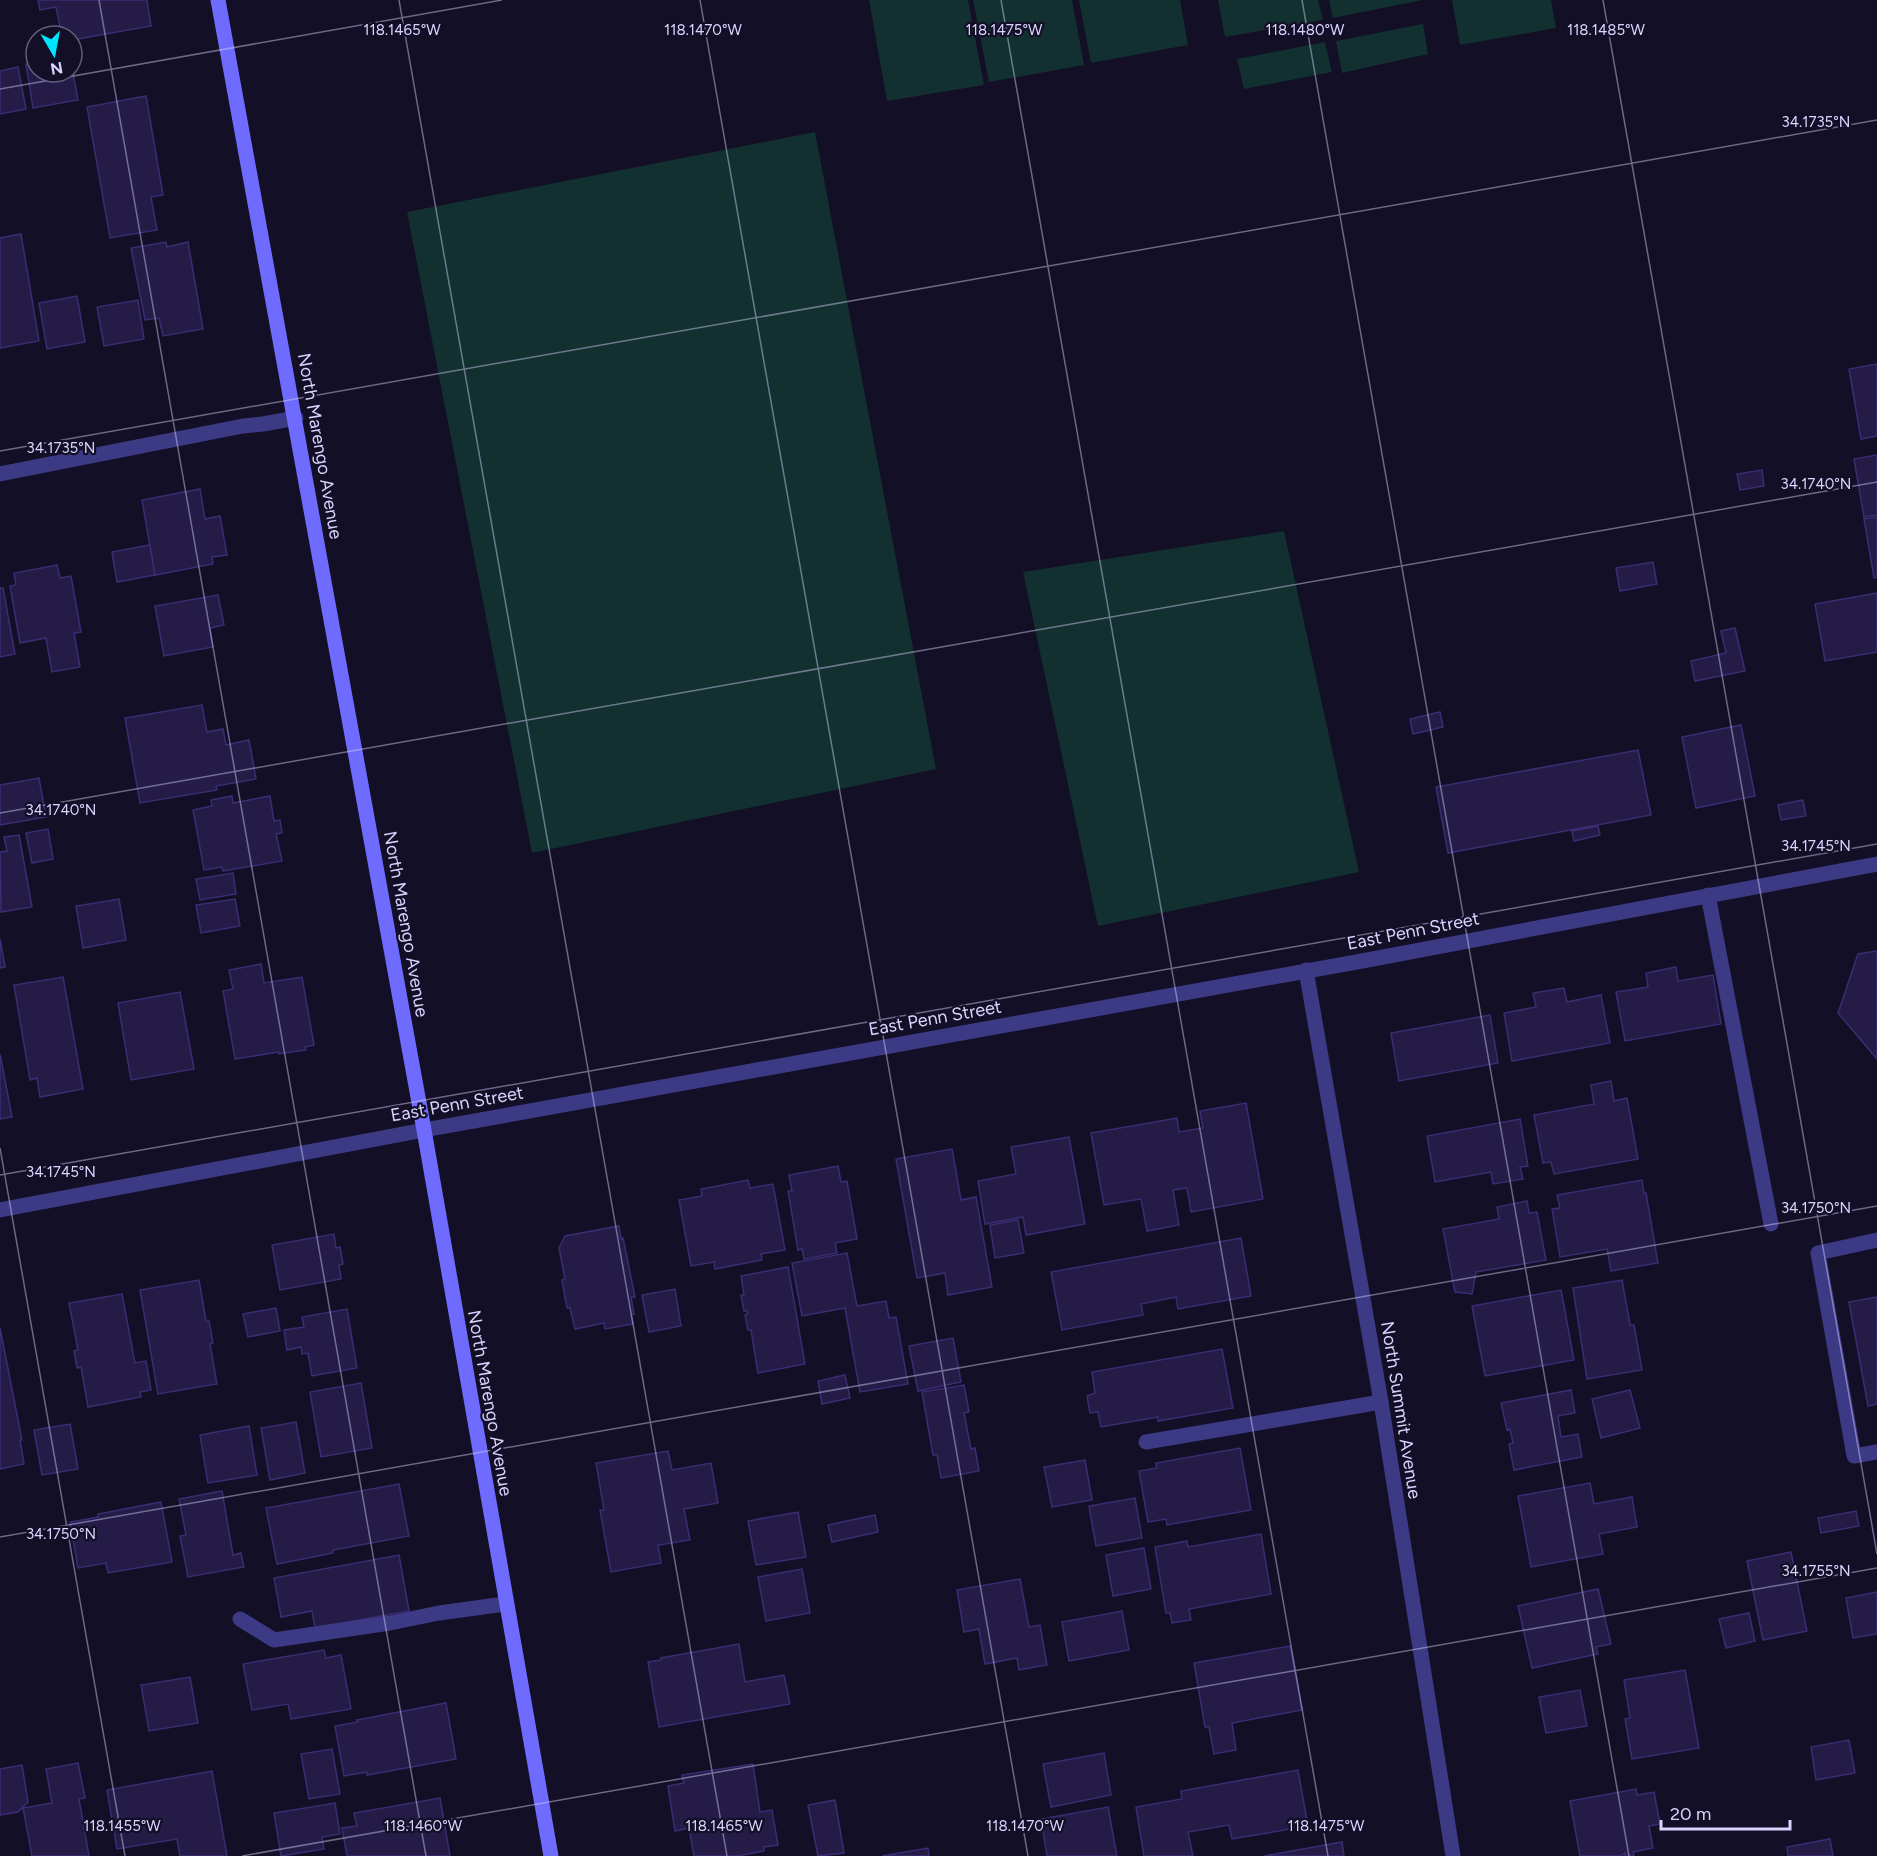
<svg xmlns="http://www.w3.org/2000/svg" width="1877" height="1856" font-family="Figtree,sans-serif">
<rect width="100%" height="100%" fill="#130f26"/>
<path fill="#12302f" d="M 869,0 L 968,0 L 984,85 L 887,101 Z
M 973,0 L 1072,0 L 1084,65 L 989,82 Z
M 1079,0 L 1180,0 L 1188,45 L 1091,63 Z
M 1218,0 L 1318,0 L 1323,20 L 1225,37 Z
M 1329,0 L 1423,0 L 1333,18 Z
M 1452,0 L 1551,0 L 1556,28 L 1460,45 Z
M 1423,24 L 1428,54 L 1342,73 L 1336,41 Z
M 1325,42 L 1332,72 L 1244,89 L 1237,59 Z
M 815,132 L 936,769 L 532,853 L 407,212 Z
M 1284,531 L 1359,872 L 1098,926 L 1023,572 Z"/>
<path fill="#241b47" stroke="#3b2d73" stroke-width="1.5" d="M 38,0 L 147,0 L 151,26 L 72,40 L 72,36 L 62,36 L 56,7 L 40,10 Z
M 36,62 L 36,72 L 72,72 L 72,68 L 78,100 L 33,108 L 26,64 Z
M 18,67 L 26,109 L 0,114 L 0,71 Z
M 146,96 L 163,195 L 151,197 L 157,230 L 110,238 L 87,107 Z
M 21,234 L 39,341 L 0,348 L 0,238 Z
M 166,242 L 167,247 L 188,242 L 203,329 L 163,336 L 159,318 L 145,320 L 131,248 Z
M 77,296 L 85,342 L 47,349 L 39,303 Z
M 138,300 L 144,339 L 104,346 L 97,307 Z
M 1877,364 L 1877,436 L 1861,439 L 1849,369 Z
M 1877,455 L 1877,515 L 1864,517 L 1854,459 Z
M 1762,470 L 1764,486 L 1740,490 L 1737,474 Z
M 200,489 L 205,519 L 220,516 L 227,555 L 212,557 L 213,564 L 155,575 L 142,500 Z
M 1877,517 L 1877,577 L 1874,578 L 1864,519 Z
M 150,545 L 155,575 L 117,582 L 112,552 Z
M 1653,562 L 1657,584 L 1620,591 L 1616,568 Z
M 57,565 L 60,578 L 71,576 L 81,632 L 74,633 L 80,667 L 52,672 L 46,638 L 20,643 L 10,586 L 16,585 L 14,573 Z
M 0,588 L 3,588 L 15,654 L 0,657 Z
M 1877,593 L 1877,652 L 1825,661 L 1815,604 Z
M 218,595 L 224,625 L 210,628 L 213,647 L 164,656 L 155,606 Z
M 1735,628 L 1745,671 L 1695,681 L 1691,661 L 1726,653 L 1721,631 Z
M 202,705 L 207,732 L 223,729 L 226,745 L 249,740 L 256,779 L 216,786 L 217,790 L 140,803 L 125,718 Z
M 1440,712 L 1443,727 L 1413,734 L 1410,719 Z
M 1741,725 L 1755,796 L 1696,808 L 1682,737 Z
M 1638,750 L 1651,815 L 1448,853 L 1436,787 Z
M 39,778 L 46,817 L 0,825 L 0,785 Z
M 232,796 L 233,803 L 270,796 L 274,821 L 280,820 L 282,833 L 276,834 L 282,861 L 223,871 L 222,867 L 204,870 L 193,810 L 212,806 L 211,800 Z
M 1803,800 L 1806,816 L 1781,820 L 1778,805 Z
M 1598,826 L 1600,835 L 1574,841 L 1572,831 Z
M 48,829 L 53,859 L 32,863 L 26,833 Z
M 19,835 L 32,907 L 1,912 L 0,852 L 7,851 L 4,837 Z
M 233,873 L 236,894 L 200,900 L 196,879 Z
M 119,899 L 126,940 L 83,948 L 76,906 Z
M 235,899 L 240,926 L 201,933 L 196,905 Z
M 0,939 L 5,967 L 0,968 Z
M 1877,951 L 1877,1059 L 1838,1013 L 1858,954 Z
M 261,964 L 264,983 L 302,977 L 314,1045 L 305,1047 L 306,1050 L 279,1054 L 279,1052 L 235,1059 L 223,991 L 233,989 L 229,970 Z
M 1676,967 L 1678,981 L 1713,975 L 1721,1024 L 1625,1041 L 1616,992 L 1648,987 L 1646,973 Z
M 63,977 L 83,1089 L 40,1097 L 37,1078 L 30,1080 L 14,985 Z
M 1564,988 L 1567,1002 L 1601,995 L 1610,1043 L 1512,1061 L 1504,1013 L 1536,1007 L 1533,993 Z
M 180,992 L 194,1069 L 131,1080 L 118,1003 Z
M 1490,1015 L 1498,1063 L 1399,1081 L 1391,1033 Z
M 0,1054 L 12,1117 L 0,1119 Z
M 1611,1081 L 1614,1101 L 1627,1098 L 1638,1159 L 1554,1174 L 1551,1162 L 1543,1163 L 1534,1115 L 1594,1104 L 1591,1085 Z
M 1246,1103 L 1263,1199 L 1191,1212 L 1187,1188 L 1173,1190 L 1179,1225 L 1147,1231 L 1141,1199 L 1104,1205 L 1091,1133 L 1177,1118 L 1179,1132 L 1203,1128 L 1200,1111 Z
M 1520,1119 L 1528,1166 L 1520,1167 L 1523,1179 L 1493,1184 L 1491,1172 L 1435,1182 L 1427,1136 Z
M 1069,1137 L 1085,1224 L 1026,1235 L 1023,1217 L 985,1224 L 978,1181 L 1016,1174 L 1011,1147 Z
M 952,1149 L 961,1200 L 976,1197 L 992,1287 L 948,1295 L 945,1273 L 917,1278 L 896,1159 Z
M 838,1166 L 841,1182 L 847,1181 L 857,1239 L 835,1243 L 837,1253 L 804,1259 L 802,1249 L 798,1250 L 788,1191 L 792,1191 L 789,1175 Z
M 748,1180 L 750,1188 L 773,1184 L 785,1250 L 761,1254 L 762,1260 L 715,1269 L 714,1262 L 691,1266 L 679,1200 L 702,1196 L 701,1189 Z
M 1642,1180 L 1644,1193 L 1646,1193 L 1658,1263 L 1611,1271 L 1607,1249 L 1560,1257 L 1552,1209 L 1560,1208 L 1557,1195 Z
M 1527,1201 L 1529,1213 L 1537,1212 L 1546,1260 L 1476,1272 L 1472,1294 L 1455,1292 L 1443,1229 L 1499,1219 L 1497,1207 Z
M 1018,1220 L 1024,1253 L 995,1258 L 990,1225 Z
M 619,1226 L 621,1239 L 623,1238 L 635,1297 L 631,1297 L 634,1314 L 631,1315 L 633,1324 L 605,1329 L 604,1323 L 575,1329 L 570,1308 L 567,1308 L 562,1280 L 565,1279 L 559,1248 L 565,1236 Z
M 334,1234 L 336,1248 L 340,1247 L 343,1264 L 339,1265 L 341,1279 L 280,1290 L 272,1245 Z
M 1241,1238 L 1251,1296 L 1178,1309 L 1176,1297 L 1141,1304 L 1143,1315 L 1062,1330 L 1051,1272 Z
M 847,1253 L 857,1306 L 886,1301 L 889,1318 L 896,1317 L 908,1384 L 860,1392 L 845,1308 L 802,1316 L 792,1263 Z
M 788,1267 L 805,1364 L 758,1373 L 751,1330 L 748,1330 L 745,1315 L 748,1314 L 747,1311 L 744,1311 L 741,1295 L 744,1295 L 741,1276 Z
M 199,1280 L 206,1321 L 209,1321 L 213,1343 L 210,1344 L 217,1384 L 158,1394 L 140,1290 Z
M 1622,1280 L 1630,1325 L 1634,1325 L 1642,1370 L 1587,1379 L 1573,1288 Z
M 675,1289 L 681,1326 L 649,1332 L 642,1295 Z
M 1561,1290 L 1574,1360 L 1485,1376 L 1472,1306 Z
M 122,1294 L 135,1363 L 146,1361 L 151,1390 L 140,1392 L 141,1397 L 88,1407 L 81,1367 L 77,1368 L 74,1351 L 78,1350 L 69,1303 Z
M 1877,1297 L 1877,1404 L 1868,1406 L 1849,1302 Z
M 276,1308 L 280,1331 L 248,1337 L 243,1314 Z
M 347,1309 L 357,1368 L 312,1376 L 308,1353 L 302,1354 L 301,1347 L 287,1350 L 284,1330 L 304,1327 L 302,1317 Z
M 0,1328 L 22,1440 L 20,1440 L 24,1464 L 0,1469 Z
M 953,1338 L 961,1382 L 918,1391 L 909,1346 Z
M 1222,1349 L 1233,1408 L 1158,1421 L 1158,1417 L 1101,1427 L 1098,1412 L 1090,1413 L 1087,1396 L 1095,1393 L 1092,1372 Z
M 845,1375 L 850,1398 L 822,1404 L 818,1381 Z
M 361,1383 L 372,1448 L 321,1457 L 310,1392 Z
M 964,1385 L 969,1412 L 964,1413 L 971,1449 L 975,1448 L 979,1471 L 941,1478 L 937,1455 L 933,1455 L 922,1392 Z
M 1571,1390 L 1575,1413 L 1558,1416 L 1561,1437 L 1578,1434 L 1582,1457 L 1514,1470 L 1509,1444 L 1513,1443 L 1510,1429 L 1507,1430 L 1501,1403 Z
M 1630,1390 L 1640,1428 L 1601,1438 L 1592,1399 Z
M 296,1422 L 305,1473 L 270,1480 L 261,1428 Z
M 70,1424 L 78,1469 L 42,1475 L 34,1430 Z
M 249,1426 L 257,1475 L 208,1483 L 200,1435 Z
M 1240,1448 L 1251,1510 L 1167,1525 L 1166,1519 L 1148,1522 L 1139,1471 L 1157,1468 L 1156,1463 Z
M 668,1451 L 672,1470 L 711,1463 L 718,1503 L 684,1509 L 690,1540 L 658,1545 L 661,1563 L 611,1572 L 600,1510 L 604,1510 L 596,1463 Z
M 1085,1460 L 1092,1500 L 1052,1507 L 1044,1467 Z
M 1590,1483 L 1594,1504 L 1632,1497 L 1637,1527 L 1599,1534 L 1603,1554 L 1531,1567 L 1518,1496 Z
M 399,1484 L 409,1536 L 333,1550 L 333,1553 L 277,1564 L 266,1508 Z
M 222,1491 L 233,1555 L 241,1553 L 244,1567 L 188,1577 L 180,1536 L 186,1535 L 179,1499 Z
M 1135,1498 L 1142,1538 L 1096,1546 L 1089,1506 Z
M 161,1502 L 172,1562 L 108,1573 L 106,1563 L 78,1568 L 70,1522 L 98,1517 L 98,1514 Z
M 1856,1511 L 1859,1526 L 1821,1533 L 1818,1518 Z
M 798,1512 L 806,1557 L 756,1565 L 748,1521 Z
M 875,1515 L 878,1532 L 832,1542 L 828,1525 Z
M 1261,1534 L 1271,1594 L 1189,1609 L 1191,1620 L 1172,1623 L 1170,1613 L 1166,1613 L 1155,1547 L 1187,1541 L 1188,1547 Z
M 1144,1548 L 1151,1589 L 1113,1596 L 1106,1555 Z
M 1791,1552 L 1807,1631 L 1763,1640 L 1747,1561 Z
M 399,1555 L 409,1611 L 315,1628 L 312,1611 L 281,1617 L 274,1578 Z
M 802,1569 L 810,1613 L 766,1621 L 758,1577 Z
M 1020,1579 L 1029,1627 L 1040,1625 L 1047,1665 L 1019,1670 L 1017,1658 L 985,1664 L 979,1629 L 964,1632 L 957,1590 Z
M 1598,1589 L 1611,1644 L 1596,1647 L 1598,1654 L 1532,1668 L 1518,1606 Z
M 1877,1592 L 1877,1634 L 1853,1638 L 1846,1598 Z
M 1122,1611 L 1129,1650 L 1069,1661 L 1062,1622 Z
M 1749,1613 L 1755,1641 L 1726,1648 L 1719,1619 Z
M 739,1644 L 745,1682 L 784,1675 L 790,1704 L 659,1727 L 648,1662 L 661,1660 L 661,1658 Z
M 1290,1646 L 1302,1710 L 1232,1723 L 1236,1750 L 1214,1754 L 1209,1727 L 1205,1727 L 1194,1663 Z
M 324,1650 L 326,1658 L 341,1655 L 351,1709 L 291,1719 L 288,1704 L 252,1710 L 243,1664 Z
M 1685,1670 L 1699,1748 L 1632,1759 L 1625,1719 L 1630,1718 L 1624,1680 Z
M 190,1677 L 198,1723 L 149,1731 L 141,1685 Z
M 1580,1690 L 1587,1726 L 1546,1733 L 1539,1697 Z
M 446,1703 L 456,1759 L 367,1775 L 367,1772 L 344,1776 L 335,1726 L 358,1722 L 357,1720 Z
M 1849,1740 L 1855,1773 L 1816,1780 L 1811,1747 Z
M 332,1749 L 340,1794 L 309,1799 L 301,1754 Z
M 1104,1753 L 1111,1795 L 1051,1807 L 1043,1764 Z
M 78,1763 L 85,1798 L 79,1799 L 89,1856 L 32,1856 L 23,1808 L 52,1803 L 46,1769 Z
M 753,1764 L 760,1812 L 772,1810 L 778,1845 L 764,1847 L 764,1851 L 737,1856 L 694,1856 L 689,1828 L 675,1831 L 668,1786 L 684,1783 L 682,1775 Z
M 22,1765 L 28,1802 L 18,1812 L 0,1815 L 0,1769 Z
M 1298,1770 L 1308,1826 L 1232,1839 L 1229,1825 L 1188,1832 L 1193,1856 L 1144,1856 L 1136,1807 L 1182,1799 L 1181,1791 Z
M 212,1771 L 227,1856 L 180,1856 L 177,1839 L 117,1849 L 107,1790 Z
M 1636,1789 L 1637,1795 L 1654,1792 L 1660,1824 L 1649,1826 L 1653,1848 L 1633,1852 L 1634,1856 L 1625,1856 L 1625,1853 L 1621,1856 L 1580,1856 L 1570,1801 Z
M 440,1798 L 450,1856 L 347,1856 L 342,1828 L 357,1826 L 354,1813 Z
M 835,1800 L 844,1853 L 818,1856 L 808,1805 Z
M 335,1803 L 340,1834 L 322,1837 L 324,1849 L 281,1856 L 274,1813 Z
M 1108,1807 L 1117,1856 L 1047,1856 L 1041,1819 Z
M 1830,1839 L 1833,1856 L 1788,1856 L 1787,1847 Z
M 1342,1842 L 1344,1856 L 1264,1856 Z
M 928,1848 L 929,1856 L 882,1856 Z"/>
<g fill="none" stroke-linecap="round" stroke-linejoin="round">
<path stroke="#3d3a85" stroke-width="15" d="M 1708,895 L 1771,1224
M 1877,1240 L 1818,1253 L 1854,1456 L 1877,1452
M 1146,1442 L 1381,1402
M 240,1619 L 274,1640 L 390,1623 L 439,1613 L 505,1604"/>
<path stroke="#3d3a85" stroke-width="15" d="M 0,474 L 243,426 L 263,424 L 296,418
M 1306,970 L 1381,1402 L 1453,1856
M 0,1210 L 424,1130 L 1362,961 L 1877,864"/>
<path stroke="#6f6bff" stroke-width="15" d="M 218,0 L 424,1130 L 551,1856"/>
</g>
<path fill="none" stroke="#d9d4ff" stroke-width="1.5" stroke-opacity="0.45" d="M 99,0 L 426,1856M 399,0 L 727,1856M 700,0 L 1028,1856M 1001,0 L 1328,1856M 1302,0 L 1629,1856M 1603,0 L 1877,1554M 0,89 L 502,0M 0,451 L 1877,120M 0,813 L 1877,482M 0,1148 L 125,1856M 0,1175 L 1877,844M 0,1537 L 1877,1206M 242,1856 L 1877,1568"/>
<g text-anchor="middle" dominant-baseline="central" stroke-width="4.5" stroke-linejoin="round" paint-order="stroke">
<g font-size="18" fill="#d9d4ff" stroke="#130f26">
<text transform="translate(320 446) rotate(80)">North Marengo Avenue</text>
<text transform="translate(406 924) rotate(80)">North Marengo Avenue</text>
<text transform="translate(1413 931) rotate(-11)">East Penn Street</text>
<text transform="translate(935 1018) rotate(-10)">East Penn Street</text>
<text transform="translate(457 1104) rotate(-10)">East Penn Street</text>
<text transform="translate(490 1403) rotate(80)">North Marengo Avenue</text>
<text transform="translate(1401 1410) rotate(81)">North Summit Avenue</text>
</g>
</g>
<g font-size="15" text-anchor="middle" fill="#d9d4ff" stroke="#130f26" stroke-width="4.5" stroke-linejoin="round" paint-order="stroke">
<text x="402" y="35">118.1465°W</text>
<text x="703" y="35">118.1470°W</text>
<text x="1004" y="35">118.1475°W</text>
<text x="1305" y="35">118.1480°W</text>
<text x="1606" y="35">118.1485°W</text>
<text x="1816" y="127">34.1735°N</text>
<text x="61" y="453">34.1735°N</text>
<text x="1816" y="489">34.1740°N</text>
<text x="61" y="815">34.1740°N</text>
<text x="1816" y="851">34.1745°N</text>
<text x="61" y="1177">34.1745°N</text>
<text x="1816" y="1213">34.1750°N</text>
<text x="61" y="1539">34.1750°N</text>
<text x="1816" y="1576">34.1755°N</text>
<text x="122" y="1831">118.1455°W</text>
<text x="423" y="1831">118.1460°W</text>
<text x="724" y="1831">118.1465°W</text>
<text x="1025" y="1831">118.1470°W</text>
<text x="1326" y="1831">118.1475°W</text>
</g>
<g transform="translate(54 54) rotate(170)"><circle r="28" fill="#130f26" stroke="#625e7d" stroke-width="1.5"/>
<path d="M0-4.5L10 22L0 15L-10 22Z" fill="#00e5ff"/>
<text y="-9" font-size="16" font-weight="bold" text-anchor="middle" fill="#d9d4ff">N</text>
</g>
<path d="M1661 1820v9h129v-9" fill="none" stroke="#d9d4ff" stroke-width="3"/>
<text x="1670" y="1820" font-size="18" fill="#d9d4ff" stroke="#130f26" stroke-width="4.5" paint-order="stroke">20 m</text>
</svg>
